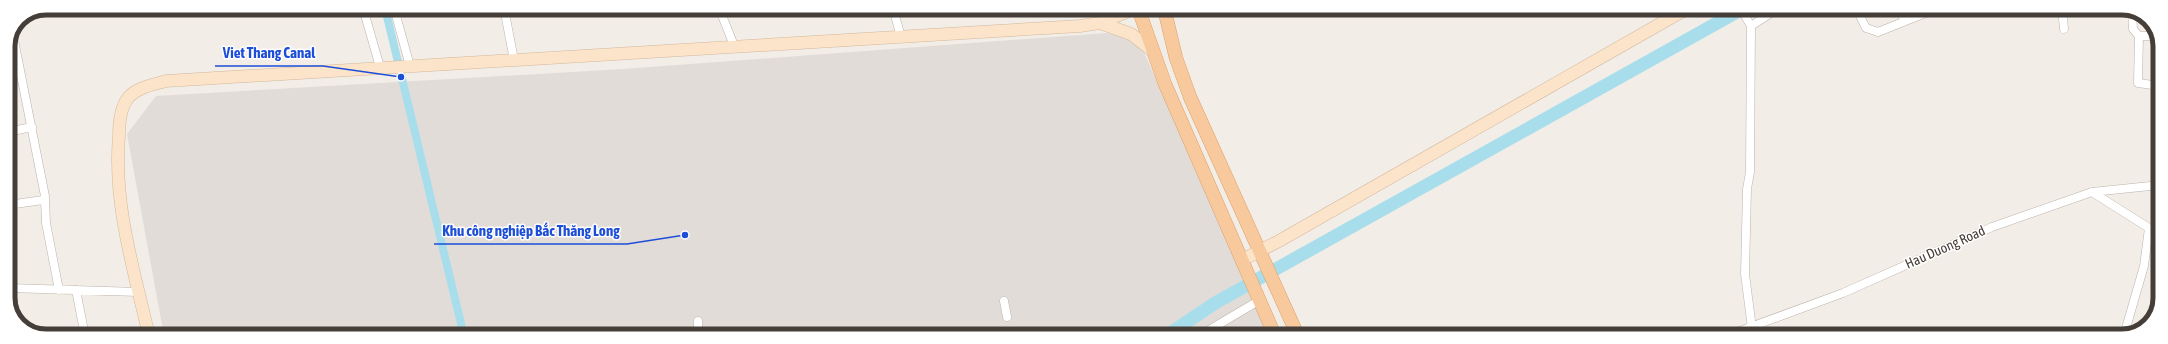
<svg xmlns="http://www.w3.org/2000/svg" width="2168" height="344" font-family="'Asap Condensed',sans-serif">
<rect width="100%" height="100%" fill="#f3ede8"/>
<path fill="#e2dcd9" d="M 1106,33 L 1138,39 L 1270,336 L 164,336 L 127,134 L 156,96 L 623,69 Z"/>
<path fill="#a8deeb" d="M 2160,44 L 2160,76 L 2157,74 L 2157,49 Z"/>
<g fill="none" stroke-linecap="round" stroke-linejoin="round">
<path stroke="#a8deeb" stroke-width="8" d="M 385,8 L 464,336"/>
<path stroke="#a8deeb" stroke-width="13" d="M 1166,336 L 1215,303 L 1744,8"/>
<defs>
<path id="street" d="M 363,8 L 380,67
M 394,8 L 410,66
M 504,8 L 514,60
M 719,8 L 735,48
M 893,8 L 901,37
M 1740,8 L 1751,26 L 1750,172 L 1747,189 L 1745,274 L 1753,336
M 1856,8 L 1866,28 L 1878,32 L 1938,8
M 1899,8 L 1905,21
M 2062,8 L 2064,29
M 2132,11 L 2133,29 L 2139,36 L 2157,36
M 1751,26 L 1779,8
M 2139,36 L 2138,83 L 2160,86
M 8,71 L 19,70
M 8,132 L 32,127
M 2092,192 L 2160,185
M 45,199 L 46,223 L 59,290
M 8,205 L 43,200 L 45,196 L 13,35
M 8,270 L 16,318
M 8,288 L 139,292
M 76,290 L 85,336
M 1004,301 L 1007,317
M 698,321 L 698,336
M 2124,335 L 2144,266 L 2149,228
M 1199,336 L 1260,300
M 1726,336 L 1843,293 L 1992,227 L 2092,192 L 2160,235"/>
<path id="secondary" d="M 1100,23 L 1131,34 L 1153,51
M 1242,260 L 1279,241 L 1688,8
M 149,336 C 134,270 113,204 119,136 C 119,124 120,108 128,98 C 137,87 153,85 166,81 L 1080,26 L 1100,23 L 1136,8"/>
<path id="primary" d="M 1138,8 L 1165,84 L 1275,336
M 1164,8 L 1176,58 L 1190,97 L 1298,336"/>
</defs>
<use href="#street" stroke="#bdb3ab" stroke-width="9"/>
<use href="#secondary" stroke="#d2b89d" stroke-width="13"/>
<use href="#primary" stroke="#dba26d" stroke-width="14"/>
<use href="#street" stroke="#fff" stroke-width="8"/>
<use href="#secondary" stroke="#fbe4ca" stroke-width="12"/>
<use href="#primary" stroke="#f7c99d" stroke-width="13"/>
</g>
<g text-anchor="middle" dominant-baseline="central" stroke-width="3" stroke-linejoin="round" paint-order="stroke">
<g font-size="14" fill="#453d37" stroke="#fff">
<text transform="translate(1945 247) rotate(-24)">Hau Duong Road</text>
</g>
</g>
<path d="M0 0H2168V344H0ZM46 15H2122A31 31 0 0 1 2153 46V298A31 31 0 0 1 2122 329H46A31 31 0 0 1 15 298V46A31 31 0 0 1 46 15Z" fill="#fff" fill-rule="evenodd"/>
<path fill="none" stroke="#453d37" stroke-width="5" d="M46 15H2122A31 31 0 0 1 2153 46V298A31 31 0 0 1 2122 329H46A31 31 0 0 1 15 298V46A31 31 0 0 1 46 15Z"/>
<path fill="none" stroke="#1d4ed8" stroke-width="1.5" d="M401 77L323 66H215M685 235L627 244H434"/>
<g fill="#1d4ed8" stroke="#fff" stroke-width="1.5">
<circle cx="401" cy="77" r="4"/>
<circle cx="685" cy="235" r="4"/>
</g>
<g font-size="15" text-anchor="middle" font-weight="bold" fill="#1d4ed8" stroke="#fff" stroke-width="3" stroke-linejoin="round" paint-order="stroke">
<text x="269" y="58">Viet Thang Canal</text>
<text x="531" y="236">Khu công nghiệp Bắc Thăng Long</text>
</g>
</svg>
